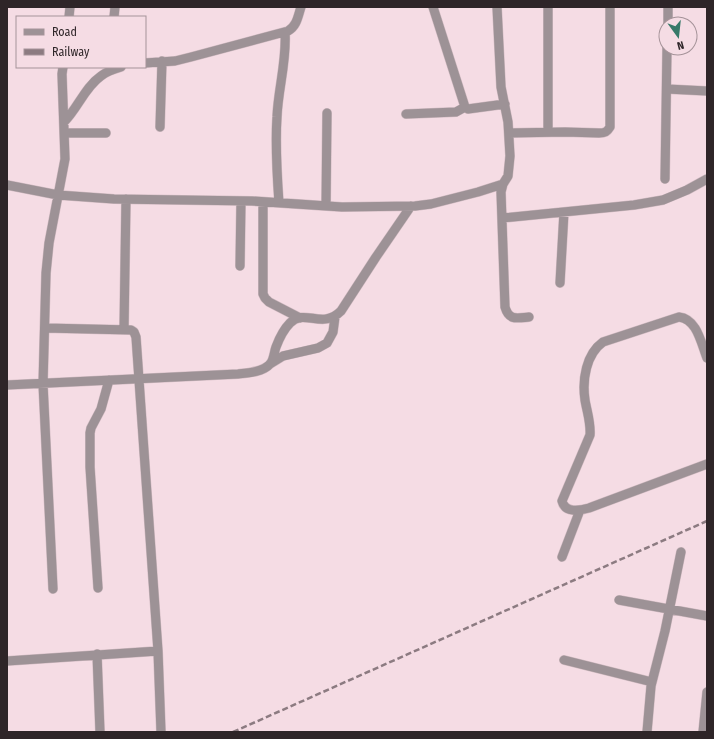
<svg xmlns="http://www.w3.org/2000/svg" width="714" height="739" font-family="'Fira Sans Condensed',sans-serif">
<rect width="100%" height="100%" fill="#f5dce4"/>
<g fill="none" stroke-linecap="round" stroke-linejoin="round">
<defs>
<path id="street" d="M 433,7 L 465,107 L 468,109 L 505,104
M 497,7 L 501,87 L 508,122 L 510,156 L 508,176 L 503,184 L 501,192 L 505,307 C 509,321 517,318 529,317
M 548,7 L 548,132
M 69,17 L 70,7
M 114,17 L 115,7
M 668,24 L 668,7
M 145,63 L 175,61 L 191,57 L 288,31 C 297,26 298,16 301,7
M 667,89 L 707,91
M 406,114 L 456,112 L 465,107
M 64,122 C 78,108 85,87 101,76 C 107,71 114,69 121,67
M 160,127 L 162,61
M 65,133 L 106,133
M 509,133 L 565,132 L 599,133 C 605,133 607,132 610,127 L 610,7
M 665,179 L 667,48
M 7,185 L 58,195 L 114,199 L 252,201 L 342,207 L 415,206 L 431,204 L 478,192 L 503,184
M 263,202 L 263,294 L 265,298 L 269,302 L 300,318
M 279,203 C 277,175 275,146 277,117 C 278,89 287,61 285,32
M 326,206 L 327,113
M 502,218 L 634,205 L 663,200 L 687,190 L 707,179
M 240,266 L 241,201
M 560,283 L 564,212
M 45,328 L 131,330 L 134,332 L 136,337 L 158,651 L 161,732
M 124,330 L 126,199
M 707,358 C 701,343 697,319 679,317 L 603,342 C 586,354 582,380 585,400 C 587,412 591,423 590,435 L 562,501 C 565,513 579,511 589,508 L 707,464
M 270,364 L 283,356 L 318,348 L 327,343 L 333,332 L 335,317
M 7,385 L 238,374 C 248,373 263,372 270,364 C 274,360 274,352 276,347 C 279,339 284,329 290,323 C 305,308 322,330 341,311 L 376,257 L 411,206
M 562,557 L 580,510
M 98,588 L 90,467 L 90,433 L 91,428 L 101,409 L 109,380
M 53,589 L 43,384 L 46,273 L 49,243 L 65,159 L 62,74 L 63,67
M 619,600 L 707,616
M 97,654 L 100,732
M 564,660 L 652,682
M 7,661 L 158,651
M 647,732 L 651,686 L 665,631 L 681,552
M 703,732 L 707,692"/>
</defs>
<use href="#street" stroke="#d1bbc2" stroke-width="10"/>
<use href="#street" stroke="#9d9296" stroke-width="9"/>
<path stroke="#8c7b81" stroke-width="2.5" stroke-dasharray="6 3" stroke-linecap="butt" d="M 233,732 L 707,521"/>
</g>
<rect width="714" height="739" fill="none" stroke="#2e2528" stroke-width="16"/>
<rect x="16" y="16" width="130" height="52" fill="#f5dce4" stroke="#a59399"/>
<rect x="24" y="29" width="20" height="6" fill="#9d9296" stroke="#a59399"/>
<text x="52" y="36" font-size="12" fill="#2e2528">Road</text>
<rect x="24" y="49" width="20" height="6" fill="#8c7b81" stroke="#a59399"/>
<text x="52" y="56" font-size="12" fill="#2e2528">Railway</text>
<g transform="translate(678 36) rotate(165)"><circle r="19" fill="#f5dce4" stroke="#a59399"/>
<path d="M0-3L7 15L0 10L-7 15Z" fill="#377969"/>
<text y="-6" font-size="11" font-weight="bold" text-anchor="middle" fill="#2e2528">N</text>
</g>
</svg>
